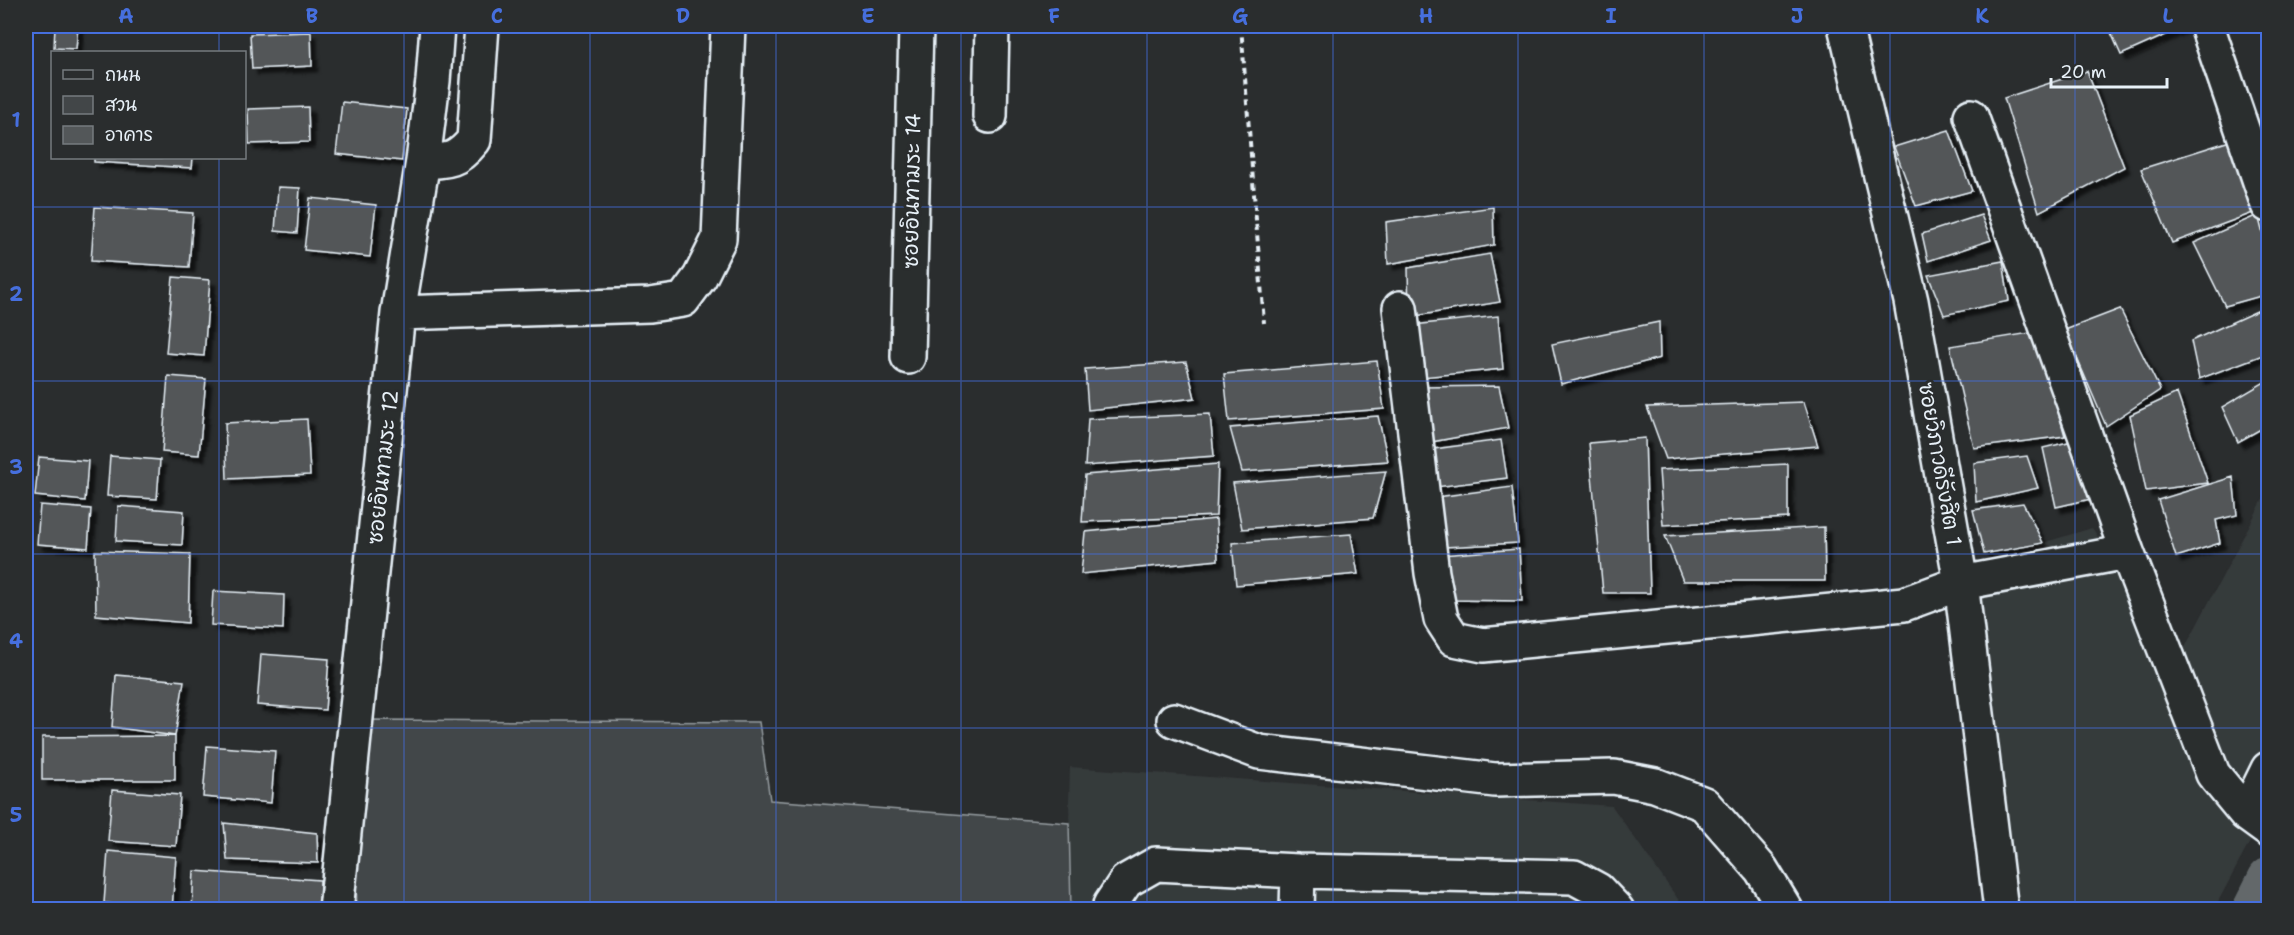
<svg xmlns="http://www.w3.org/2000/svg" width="2294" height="935" font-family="'Shantell Sans','Playpen Sans Thai',sans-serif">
<defs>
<filter id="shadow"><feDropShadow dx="5.5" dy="5.5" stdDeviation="1.5" flood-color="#0009"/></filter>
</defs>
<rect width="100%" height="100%" fill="#2a2d2e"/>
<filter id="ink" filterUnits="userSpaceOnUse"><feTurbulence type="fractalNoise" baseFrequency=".0167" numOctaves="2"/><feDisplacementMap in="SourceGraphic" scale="12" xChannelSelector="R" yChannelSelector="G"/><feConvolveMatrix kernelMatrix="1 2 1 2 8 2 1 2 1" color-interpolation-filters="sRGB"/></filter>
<g filter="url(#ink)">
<path fill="#363a3b" d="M 2268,490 L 2268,808 L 2214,909 L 1990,909 L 1947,572 L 2092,528 L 2181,655 Z
M 1070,767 L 1612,806 L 1685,909 L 1071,909 L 1069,801 Z"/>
<path fill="#424648" stroke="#959ca0" stroke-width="1.5" d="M 373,720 L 759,722 L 770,800 L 1069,823 L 1071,909 L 357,909 L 356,878 Z"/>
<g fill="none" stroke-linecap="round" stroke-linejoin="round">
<path stroke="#63686b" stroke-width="40" d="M 2252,910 L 2268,878"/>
</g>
<path fill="#535759" stroke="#e8f1f8" stroke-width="1.5" filter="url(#shadow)" d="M 55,26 L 78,26 L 76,49 L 54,48 Z
M 2108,26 L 2186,26 L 2121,55 Z
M 311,32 L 312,66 L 252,69 L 250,34 Z
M 2087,71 L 2124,167 L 2039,212 L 2004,98 Z
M 342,102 L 407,109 L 402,161 L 336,154 Z
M 308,107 L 309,142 L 249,144 L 248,109 Z
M 1949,130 L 1972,191 L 1916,206 L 1894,147 Z
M 2230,141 L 2253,213 L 2172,243 L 2141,169 Z
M 94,158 L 193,158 L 192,168 L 94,162 Z
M 278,187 L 300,188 L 297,233 L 275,231 Z
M 310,198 L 376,205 L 370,257 L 304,250 Z
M 95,207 L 193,213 L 189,267 L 91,261 Z
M 1493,207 L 1494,245 L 1388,264 L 1386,222 Z
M 1981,215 L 1991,240 L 1928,261 L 1922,234 Z
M 2258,215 L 2268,254 L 2268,294 L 2225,306 L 2194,243 Z
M 1490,254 L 1500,302 L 1409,317 L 1408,268 Z
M 2003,261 L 2009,301 L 1944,315 L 1928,275 Z
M 173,277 L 210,280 L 204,356 L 166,353 Z
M 2268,306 L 2268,353 L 2199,379 L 2191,341 Z
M 2120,309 L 2160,390 L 2106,426 L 2065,330 Z
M 1498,316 L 1503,369 L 1422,377 L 1413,325 Z
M 1659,322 L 1660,358 L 1561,384 L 1552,344 Z
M 2036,332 L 2065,436 L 1974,448 L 1950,346 Z
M 1377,361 L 1384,409 L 1229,421 L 1224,374 Z
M 1186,362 L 1195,398 L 1088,410 L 1085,369 Z
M 168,376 L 206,379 L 199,455 L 162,452 Z
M 2268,380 L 2268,425 L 2238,442 L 2222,407 Z
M 1499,386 L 1508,428 L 1426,443 L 1419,387 Z
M 2177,393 L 2208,483 L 2146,491 L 2130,415 Z
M 1804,402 L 1818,446 L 1666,459 L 1647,407 Z
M 1210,414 L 1214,456 L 1085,466 L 1088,419 Z
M 1378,416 L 1388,461 L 1242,472 L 1230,428 Z
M 307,419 L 310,475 L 227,479 L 225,423 Z
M 1645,438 L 1650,593 L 1603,593 L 1589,443 Z
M 1501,440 L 1507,478 L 1436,487 L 1434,449 Z
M 2077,440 L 2091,499 L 2056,507 L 2043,448 Z
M 110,456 L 160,460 L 157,499 L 107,496 Z
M 2027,456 L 2038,488 L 1976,502 L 1974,463 Z
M 39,457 L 88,461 L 85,501 L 35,496 Z
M 1218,464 L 1216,516 L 1082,522 L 1085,475 Z
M 1788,464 L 1788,518 L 1663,525 L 1659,470 Z
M 1386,471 L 1373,518 L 1242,529 L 1233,483 Z
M 2233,477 L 2237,515 L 2216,520 L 2220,543 L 2176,557 L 2158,500 Z
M 1512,487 L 1518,543 L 1444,547 L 1437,497 Z
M 2023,503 L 2043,543 L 1984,554 L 1973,510 Z
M 40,505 L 91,509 L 88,548 L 37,544 Z
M 118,506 L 184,511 L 182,545 L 116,541 Z
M 1216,519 L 1218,560 L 1081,574 L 1085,532 Z
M 1824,527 L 1825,581 L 1683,581 L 1665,536 Z
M 1351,534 L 1358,574 L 1236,585 L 1232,543 Z
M 1519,549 L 1522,601 L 1447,600 L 1441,555 Z
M 95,551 L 190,554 L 188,623 L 96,615 Z
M 213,591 L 284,595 L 283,629 L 211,625 Z
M 261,654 L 329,659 L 325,710 L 257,705 Z
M 116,675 L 184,681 L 175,736 L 112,727 Z
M 175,736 L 175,780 L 42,780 L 42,737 Z
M 207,746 L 275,751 L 271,803 L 203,797 Z
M 112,790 L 180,795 L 176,846 L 108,841 Z
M 224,823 L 317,833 L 318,863 L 227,860 Z
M 108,851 L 176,857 L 172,909 L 104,903 Z
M 194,871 L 320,880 L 319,910 L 192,910 Z"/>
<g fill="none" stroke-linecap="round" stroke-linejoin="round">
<defs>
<path id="minor" d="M 1845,26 L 1911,301 L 1961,583 L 2001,910
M 2207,26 L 2268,205
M 990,116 L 992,26
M 1971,116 L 2127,552
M 423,161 C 449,161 457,161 474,140 L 482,26
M 1400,308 L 1432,573 L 1441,619 L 1454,639 L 1483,645 L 1904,604 L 1961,583 L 2127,552 L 2213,774 L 2246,814 L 2268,830
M 398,313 L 650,305 L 683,300 L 700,277 L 719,239 L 728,26
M 908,357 L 916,26
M 1174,720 L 1259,752 L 1495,780 L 1614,777 L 1655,785 L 1704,804 L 1761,869 L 1786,910
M 2246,814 L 2268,769
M 336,910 L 398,313 L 423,161 L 433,81 L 437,26
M 1110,910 L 1110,905 L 1126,881 L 1156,864 L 1298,871 L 1574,877 L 1598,890 L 1617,910
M 1297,910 L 1298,871"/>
</defs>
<use href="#minor" stroke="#e8f1f8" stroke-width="38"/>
<path stroke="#e8f1f8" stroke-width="4" stroke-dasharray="6 4.5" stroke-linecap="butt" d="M 1241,26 L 1264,323"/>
<use href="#minor" stroke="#2a2d2e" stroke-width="33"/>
</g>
</g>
<path fill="none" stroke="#466fde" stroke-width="1.5" stroke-opacity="0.55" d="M 219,26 L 219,52M 404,26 L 404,910M 590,26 L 590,910M 776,26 L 776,910M 961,26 L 961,910M 1147,26 L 1147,910M 1333,26 L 1333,910M 1518,26 L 1518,910M 1704,26 L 1704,910M 1890,26 L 1890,910M 2075,26 L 2075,910M 219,158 L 219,910M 26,207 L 2268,207M 26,381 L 2268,381M 26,554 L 2268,554M 26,728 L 2268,728"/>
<g text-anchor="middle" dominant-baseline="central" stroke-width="6" stroke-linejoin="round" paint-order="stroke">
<g font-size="21" fill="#e8f1f8" stroke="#2a2d2e">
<text transform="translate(912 191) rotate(-89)">ซอยอินทามระ 14</text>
<text transform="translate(1940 464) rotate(80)">ซอยวิภาวดีรังสิต 1</text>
<text transform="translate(383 467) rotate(-84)">ซอยอินทามระ 12</text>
</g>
</g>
<rect width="2294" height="935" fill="none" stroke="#2a2d2e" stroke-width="66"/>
<rect x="51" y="51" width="195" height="108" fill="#2a2d2e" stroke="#767b7f" stroke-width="1.5"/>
<rect x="63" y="70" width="30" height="9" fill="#2a2d2e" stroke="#767b7f" stroke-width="1.5"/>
<text x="105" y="81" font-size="18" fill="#e8f1f8">ถนน</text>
<rect x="63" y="96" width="30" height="18" fill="#424648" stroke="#767b7f" stroke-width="1.5"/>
<text x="105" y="111" font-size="18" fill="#e8f1f8">สวน</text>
<rect x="63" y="126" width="30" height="18" fill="#535759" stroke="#767b7f" stroke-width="1.5"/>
<text x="105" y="141" font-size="18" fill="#e8f1f8">อาคาร</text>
<path d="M2051 78v9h116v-9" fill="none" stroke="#e8f1f8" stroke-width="3"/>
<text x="2060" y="78" font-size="18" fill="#e8f1f8" stroke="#2a2d2e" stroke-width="4.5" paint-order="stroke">20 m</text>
<rect x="33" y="33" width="2228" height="869" fill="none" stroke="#466fde" stroke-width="2"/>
<g font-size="20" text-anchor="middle" font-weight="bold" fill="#466fde">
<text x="126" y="23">A</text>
<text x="312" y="23">B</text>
<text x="497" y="23">C</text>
<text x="683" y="23">D</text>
<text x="868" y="23">E</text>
<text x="1054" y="23">F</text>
<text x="1240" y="23">G</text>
<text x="1426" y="23">H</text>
<text x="1611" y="23">I</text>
<text x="1797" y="23">J</text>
<text x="1982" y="23">K</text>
<text x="2168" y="23">L</text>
<text x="16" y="127">1</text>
<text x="16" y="301">2</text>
<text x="16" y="474">3</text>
<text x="16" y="648">4</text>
<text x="16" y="822">5</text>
</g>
</svg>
